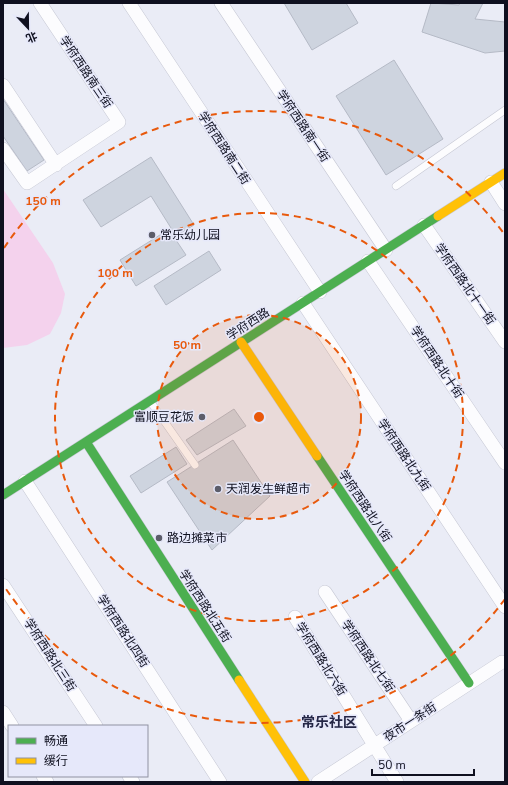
<svg xmlns="http://www.w3.org/2000/svg" width="508" height="785" font-family="'Nunito Sans','Noto Sans SC',sans-serif">
<rect width="100%" height="100%" fill="#eaecf6"/>
<path fill="#f4d2ed" d="M 3,189 L 53,263 L 65,294 L 61,313 L 50,334 L 27,345 L 3,348 Z"/>
<path fill="#ced4df" stroke="#b5bac6" d="M 284,3 L 346,3 L 358,23 L 312,50 Z
M 431,3 L 459,5 L 460,3 L 483,3 L 475,19 L 505,22 L 505,51 L 485,53 L 422,32 Z
M 394,60 L 443,139 L 386,175 L 336,96 Z
M 3,99 L 44,160 L 27,171 L 3,136 Z
M 151,157 L 194,225 L 174,237 L 186,255 L 136,286 L 120,260 L 171,228 L 151,196 L 101,227 L 83,200 Z
M 209,251 L 221,270 L 166,305 L 154,286 Z
M 234,409 L 246,426 L 197,455 L 186,440 Z
M 233,440 L 270,496 L 212,550 L 167,482 Z
M 176,447 L 187,464 L 141,493 L 130,476 Z"/>
<g fill="none" stroke-linecap="round" stroke-linejoin="round">
<defs>
<path id="lane" d="M 396,186 L 505,110
M 150,401 L 195,465"/>
<path id="street" d="M 129,3 L 320,292
M 221,3 L 386,250
M 3,85 L 56,165
M 3,149 L 27,183 L 119,122 L 40,3
M 491,182 L 505,204
M 424,225 L 505,342
M 368,261 L 505,463
M 303,303 L 505,607
M 25,481 L 220,782
M 3,585 L 96,726
M 325,592 L 411,721
M 295,617 L 397,782
M 3,712 L 12,726
M 43,776 L 47,782
M 129,776 L 133,782
M 318,782 L 502,662"/>
<path id="fast" d="M 86,442 L 239,680
M 317,456 L 469,683
M 3,495 L 438,216"/>
<path id="slow" d="M 438,216 L 505,173
M 241,342 L 317,456
M 239,680 L 305,782"/>
</defs>
<use href="#lane" stroke="#c5c7d3" stroke-width="8"/>
<use href="#street" stroke="#c5c7d3" stroke-width="14"/>
<use href="#fast" stroke="#c5c7d3" stroke-width="10"/>
<use href="#slow" stroke="#c5c7d3" stroke-width="10"/>
<use href="#lane" stroke="#fcfcfe" stroke-width="7"/>
<use href="#street" stroke="#fcfcfe" stroke-width="13"/>
<use href="#fast" stroke="#4caf50" stroke-width="9"/>
<use href="#slow" stroke="#ffc107" stroke-width="9"/>
</g>
<circle cx="259" cy="417" r="102" fill="#e8590c" fill-opacity=".12"/>
<g fill="none" stroke="#e8590c" stroke-width="2" stroke-dasharray="7 5">
<circle cx="259" cy="417" r="102"/>
<circle cx="259" cy="417" r="204"/>
<path d="M505 599A306 306 0 0 1 4 586M4 248A306 306 0 0 1 505 235"/>
</g>
<g fill="#5c5d6a" stroke="#e6e8fa" stroke-width="1.5">
<circle cx="152" cy="235" r="4"/>
<circle cx="202" cy="417" r="4"/>
<circle cx="218" cy="489" r="4"/>
<circle cx="159" cy="538" r="4"/>
</g>
<g text-anchor="middle" dominant-baseline="central" stroke-width="3" stroke-linejoin="round" paint-order="stroke">
<g font-size="12" fill="#0f101f" stroke="#e6e8fa">
<text transform="translate(86 72) rotate(56)">学府西路南三街</text>
<text transform="translate(303 126) rotate(56)">学府西路南一街</text>
<text transform="translate(224 148) rotate(57)">学府西路南二街</text>
<text transform="translate(465 284) rotate(55)">学府西路北十一街</text>
<text transform="translate(248 324) rotate(-33)">学府西路</text>
<text transform="translate(437 362) rotate(56)">学府西路北十街</text>
<text transform="translate(404 455) rotate(56)">学府西路北九街</text>
<text transform="translate(365 506) rotate(56)">学府西路北八街</text>
<text transform="translate(205 606) rotate(57)">学府西路北五街</text>
<text transform="translate(123 631) rotate(57)">学府西路北四街</text>
<text transform="translate(50 655) rotate(57)">学府西路北三街</text>
<text transform="translate(368 656) rotate(56)">学府西路北七街</text>
<text transform="translate(321 659) rotate(58)">学府西路北六街</text>
<text transform="translate(410 722) rotate(-33)">夜市一条街</text>
</g>
<g font-size="12" fill="#0f101f" stroke="#e6e8fa" text-anchor="start">
<text x="160" y="235">常乐幼儿园</text>
<text x="194" y="417" text-anchor="end">富顺豆花饭</text>
<text x="226" y="489">天润发生鲜超市</text>
<text x="167" y="538">路边摊菜市</text>
</g>
<g font-size="14" font-weight="bold" fill="#242646" stroke="#e6e8fa">
<text x="329" y="722">常乐社区</text>
</g>
</g>
<circle cx="259" cy="417" r="6" fill="#e8590c" stroke="#e6e8fa" stroke-width="2"/>
<g font-size="12" text-anchor="middle" font-weight="bold" fill="#e8590c" stroke="#e6e8fa" stroke-width="3" stroke-linejoin="round" paint-order="stroke">
<text x="43" y="205">150 m</text>
<text x="115" y="277">100 m</text>
<text x="187" y="349">50 m</text>
</g>
<rect width="508" height="785" fill="none" stroke="#0f101f" stroke-width="8"/>
<rect x="8" y="725" width="140" height="52" fill="#e6e8fa" stroke="#9092a2"/>
<rect x="16" y="738" width="20" height="6" fill="#4caf50" stroke="#9092a2"/>
<text x="44" y="745" font-size="12" fill="#0f101f">畅通</text>
<rect x="16" y="758" width="20" height="6" fill="#ffc107" stroke="#9092a2"/>
<text x="44" y="765" font-size="12" fill="#0f101f">缓行</text>
<g transform="translate(28 28) rotate(158)" stroke="#e6e8fa" stroke-width="3" paint-order="stroke">
<path d="M0-3L7 15L0 10L-7 15Z" fill="#0f101f"/>
<text y="-6" font-size="11" font-weight="bold" text-anchor="middle" fill="#0f101f">北</text>
</g>
<path d="M372 769v6h102v-6" fill="none" stroke="#0f101f" stroke-width="2"/>
<text x="378" y="769" font-size="12" fill="#0f101f" stroke="#e6e8fa" stroke-width="3" paint-order="stroke">50 m</text>
</svg>
